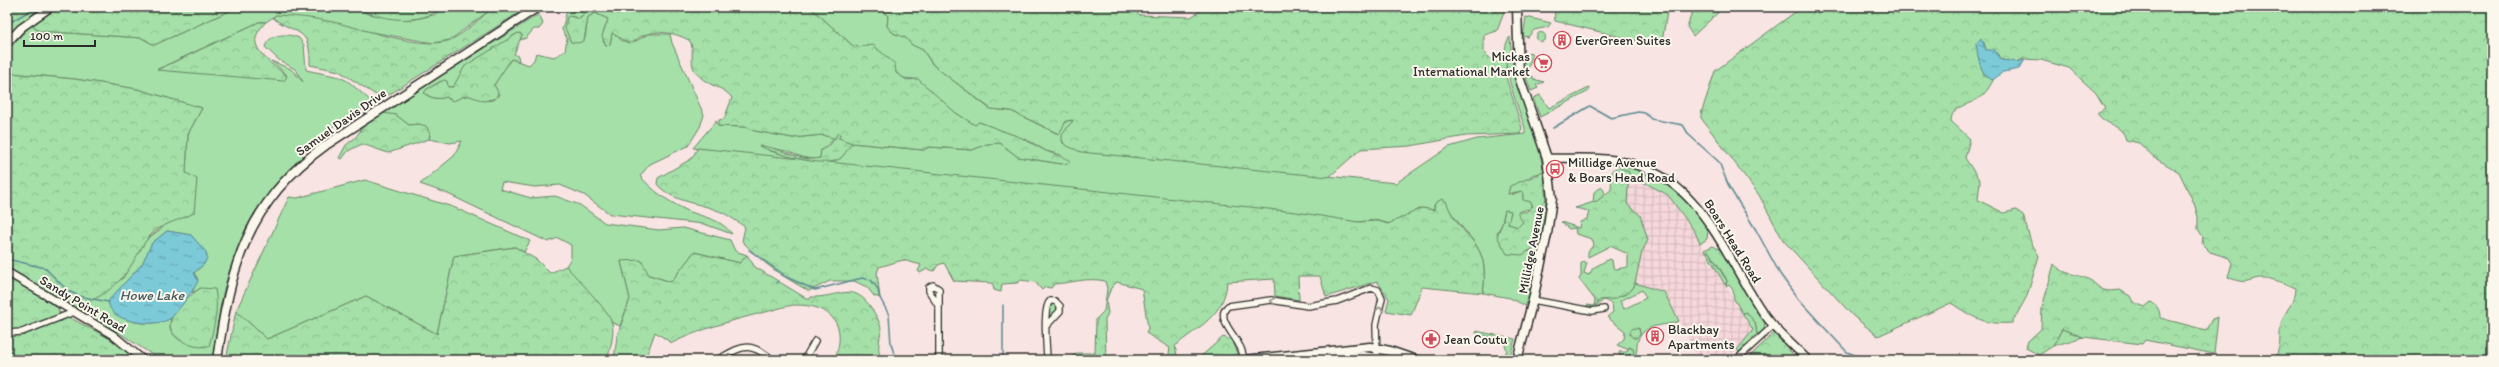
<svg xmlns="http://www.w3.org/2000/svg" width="2499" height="367" font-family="Itim,sans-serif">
<defs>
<pattern id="industrial-grid" width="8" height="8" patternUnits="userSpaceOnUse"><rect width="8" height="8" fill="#f6d7db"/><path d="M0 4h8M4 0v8" fill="none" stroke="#d3b9bc"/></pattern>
<pattern id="forest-crowns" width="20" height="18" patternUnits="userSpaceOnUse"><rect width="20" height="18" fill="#a4e0a7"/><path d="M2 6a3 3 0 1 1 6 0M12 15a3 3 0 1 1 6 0" fill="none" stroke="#8dc090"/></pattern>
<pattern id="wetland-marsh" width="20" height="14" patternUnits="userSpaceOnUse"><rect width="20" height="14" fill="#a4e0a7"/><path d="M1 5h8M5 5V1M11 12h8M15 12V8" fill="none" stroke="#8dc090"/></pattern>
<pattern id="water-ripples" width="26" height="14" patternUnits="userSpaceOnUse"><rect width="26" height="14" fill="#7bc9d8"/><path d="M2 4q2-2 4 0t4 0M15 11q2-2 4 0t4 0" fill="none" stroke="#65a3af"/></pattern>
</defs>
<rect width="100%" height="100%" fill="#f8e4e2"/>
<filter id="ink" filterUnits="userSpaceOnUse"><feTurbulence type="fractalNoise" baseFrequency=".025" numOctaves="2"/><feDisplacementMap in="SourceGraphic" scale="8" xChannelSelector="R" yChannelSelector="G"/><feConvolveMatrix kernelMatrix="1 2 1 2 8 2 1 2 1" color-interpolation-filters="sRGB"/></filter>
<g filter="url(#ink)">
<path fill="#f6d7db" d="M 1774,325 L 1808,360 L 1736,360 Z"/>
<path fill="url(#industrial-grid)" d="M 1626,173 L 1668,195 L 1696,234 L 1700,244 L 1753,330 L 1733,354 L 1729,352 L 1721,360 L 1702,360 L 1694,351 L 1664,292 L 1635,283 L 1639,262 L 1623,245 Z"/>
<path fill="#a4e0a7" stroke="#688669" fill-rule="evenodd" d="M 238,7 L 355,7 L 368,14 L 411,20 L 434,15 L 444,7 L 494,7 L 450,40 L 433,43 L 276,15 L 266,22 L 259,22 L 158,69 L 287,75 L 271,61 L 291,69 L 303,82 L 295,69 L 279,60 L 265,47 C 269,33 288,33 299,38 L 304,45 L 306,70 L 340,77 L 349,82 L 371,101 L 367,107 L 348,116 L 304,147 L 301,152 L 304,156 C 267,191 240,233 226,282 C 219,307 217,334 212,360 L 160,360 L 121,334 L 74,308 L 88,303 L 123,278 L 146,240 L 163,227 L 186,173 L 188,134 L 202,108 L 137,89 L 75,79 L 10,73 L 7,76 L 7,51 L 31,25 L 39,31 L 142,38 L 154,45 ZM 167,231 L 191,235 L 207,256 L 204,264 L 194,273 L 198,279 L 192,293 L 201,288 L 181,341 C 171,334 168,329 171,318 C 152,328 116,324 108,302 L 142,264 L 152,243 Z
M 561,7 L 570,7 L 572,11 L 579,10 L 584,13 L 580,19 L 571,16 L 565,25 L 571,42 L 585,38 L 588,17 L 595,13 L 608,19 L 603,41 L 606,46 L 610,45 L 612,33 L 615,33 L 622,41 L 636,41 L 648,34 L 670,34 L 672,43 L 704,115 L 700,127 L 688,146 L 650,164 L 640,176 C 653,191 666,200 684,209 C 702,218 719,217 732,234 L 704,224 L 610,214 L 584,195 L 560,185 L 535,187 L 502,182 L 500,189 L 531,198 L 555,196 L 580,205 L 605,223 L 659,230 L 683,228 L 730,240 L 735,251 L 747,255 L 740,263 L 694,252 L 671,282 L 649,275 L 621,261 L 630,299 L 620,326 L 611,322 L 566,266 L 571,258 L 571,245 L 558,238 L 548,242 L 446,193 L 420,184 L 454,156 L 462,141 L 450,143 L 429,139 L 430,135 L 419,124 L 409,125 L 396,115 L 380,114 L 539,14 L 543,24 L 539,29 L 534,29 L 526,38 L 520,40 L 522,35 L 520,33 L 514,35 L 458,80 L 453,87 L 448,87 L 441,81 L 427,89 L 425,94 C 431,98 439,100 446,97 L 450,100 C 456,100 460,97 466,96 C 478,94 488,108 499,95 L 494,85 L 511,59 L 529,65 L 534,60 L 536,53 L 554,57 L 565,51 L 567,38 L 562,30 L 567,10 L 555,11 Z
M 810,7 L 878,7 L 888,16 L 887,26 L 893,33 L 906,38 L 911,44 L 923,50 L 932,64 L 990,109 L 1011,111 L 1058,134 L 1066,121 L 1073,120 L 1062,140 L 1063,143 L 1086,152 L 1396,183 L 1449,147 L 1477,139 L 1525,134 L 1525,128 C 1519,109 1495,52 1510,37 L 1513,72 L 1538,144 L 1544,172 L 1532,175 L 1511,195 L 1521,191 L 1523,193 L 1523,198 L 1533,203 L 1530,209 L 1520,211 L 1518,215 L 1523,220 L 1522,224 L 1518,227 L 1508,224 L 1507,221 L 1511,213 L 1504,213 L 1502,224 L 1497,233 L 1501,243 L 1510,254 L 1531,251 L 1540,244 L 1526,306 L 1510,298 L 1483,293 C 1490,246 1470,242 1448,208 L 1434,205 L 1434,210 L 1422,208 L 1391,224 L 1374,220 L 1358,222 L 824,163 L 841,158 L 852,143 L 923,150 L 929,147 L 972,150 L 987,144 L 1000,143 L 1018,157 L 1062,164 L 1061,155 L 1046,151 L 1031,142 L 979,122 L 975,126 L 956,113 L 914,79 L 902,78 L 869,45 L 859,47 L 853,46 Z
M 1526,17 L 1551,23 L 1548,27 L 1534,30 L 1528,37 L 1523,36 Z
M1536.5 37a4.5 4.5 0 1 1 9 0a4.5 4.5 0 1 1-9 0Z
M 1533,53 L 1528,69 L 1523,69 L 1521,55 Z
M 1533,76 L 1533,79 L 1544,82 L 1536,85 L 1538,88 L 1531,91 L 1526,78 Z
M 1589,88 L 1589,91 L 1540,117 L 1533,98 L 1540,95 L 1549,108 Z
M 716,121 L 718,126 L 745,127 L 755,131 L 793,138 L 822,135 L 835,138 L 821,151 L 820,158 C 807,161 798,155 786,151 C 778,149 770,149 762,146 L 770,151 L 803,160 L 693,148 Z
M 1622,165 C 1660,174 1687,197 1708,229 L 1707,239 L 1700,244 L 1695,232 L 1668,195 L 1630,175 L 1621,168 Z
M 365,180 L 453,207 L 530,241 L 524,252 L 515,247 L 454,256 L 437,334 L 366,296 L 267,339 L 236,311 L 289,197 L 297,198 Z
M 1602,187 L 1605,193 L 1599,201 L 1593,203 L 1594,192 Z
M 1713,246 L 1721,250 L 1764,320 L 1765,327 L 1762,333 L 1757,334 L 1755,322 L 1744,312 L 1743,314 L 1734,299 L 1733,290 L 1729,285 L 1726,287 C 1726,285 1727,283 1727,281 C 1727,278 1711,255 1708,251 L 1705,252 L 1704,250 Z
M 1635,283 L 1664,292 L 1679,321 C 1665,327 1646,322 1638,340 C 1636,346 1638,352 1634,358 L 1624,360 L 1620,357 L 1625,358 L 1633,349 L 1630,347 L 1627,349 L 1617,345 L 1624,339 L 1625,331 L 1607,317 L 1613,312 L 1612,304 L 1604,300 L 1593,308 L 1587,307 L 1587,305 L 1594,306 L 1600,300 C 1611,296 1631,299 1635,283 ZM 1642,290 L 1646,298 L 1624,309 L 1620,301 ZM 1639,328 L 1640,334 L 1635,338 L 1630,335 L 1631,330 Z
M 1053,304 L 1057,306 L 1057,310 L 1050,318 L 1049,309 Z
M 2062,329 L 2083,337 L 2053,346 Z
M 1476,331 L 1515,339 L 1509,360 L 1503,360 L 1507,350 L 1503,341 L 1476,333 Z"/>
<path fill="url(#forest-crowns)" stroke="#688669" d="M 7,7 L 43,7 L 12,31 L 7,30 Z
M 58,7 L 238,7 L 154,45 L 142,38 L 39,31 L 31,25 Z
M 355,7 L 444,7 C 419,26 382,21 355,7 Z
M 494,7 L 528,7 L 382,99 L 339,71 L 310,65 C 311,27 296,35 273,18 L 276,15 C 295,16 314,18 333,22 C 361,28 425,51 450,40 C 466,33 481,17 494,7 Z
M 570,7 L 810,7 L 853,46 L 859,47 L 873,45 L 895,64 L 896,73 L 907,80 L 918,79 L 956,113 L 975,125 L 979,122 L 1022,138 L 1046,151 L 1070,160 L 1069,163 L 1062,164 L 1018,157 L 1000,143 L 987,144 L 972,150 L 929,147 L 923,150 L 852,143 L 822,135 L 793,138 L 755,131 L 745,127 L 718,126 L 719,120 L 724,119 L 732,98 C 723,85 707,88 695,71 C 689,62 695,51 690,41 C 678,33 656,29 642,36 C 637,38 635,43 628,43 L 612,33 L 610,45 L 606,46 L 602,36 L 608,19 L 595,13 L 588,17 L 584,41 L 578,43 L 571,42 L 565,28 L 567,17 L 569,16 L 580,19 L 584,14 L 579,10 L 570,10 Z
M 878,7 L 1132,7 L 1140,15 L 1191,17 L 1206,7 L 1506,7 L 1497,31 L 1484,35 L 1484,52 L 1491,59 L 1507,60 L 1505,74 L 1522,128 L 1520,134 L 1466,136 L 1410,146 L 1361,149 L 1329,177 L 1081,152 L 1065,145 L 1062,140 L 1062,135 L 1073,120 L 1066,121 L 1059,134 L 1011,111 L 991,109 L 934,66 L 923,50 L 912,45 L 906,38 L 893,33 L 887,26 L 888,16 Z
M 1554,7 L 1668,7 L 1662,41 L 1642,42 L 1555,21 Z
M 1694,7 L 1724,7 L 1693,36 L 1687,27 Z
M 1802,7 L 2492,7 L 2492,360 L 2274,360 C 2284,342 2277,335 2282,321 C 2286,308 2296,303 2296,288 C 2287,285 2275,279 2265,278 C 2248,277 2249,287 2228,277 L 2232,263 L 2229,258 L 2210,252 L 2202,244 L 2203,237 L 2198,229 L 2198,217 L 2194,203 L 2179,172 L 2155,158 L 2139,143 L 2126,140 C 2123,124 2105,126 2097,113 L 2105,108 L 2096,93 L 2069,68 L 2041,60 L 2023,59 L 2017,62 L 2002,60 L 1998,53 L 1986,50 L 1984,42 L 1976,44 L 1984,75 L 1993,80 C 1990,87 1985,94 1979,98 C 1968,106 1952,105 1951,121 L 1970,139 L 1965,158 L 1980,181 L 1978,200 L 2004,213 L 2016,210 L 2023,215 L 2031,242 L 2039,256 L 2027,296 L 2012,323 C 1984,325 1974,318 1951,303 L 1878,336 L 1853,316 L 1783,240 L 1759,195 L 1701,118 L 1701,114 L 1715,71 Z
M 259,22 L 266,22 C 262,26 257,32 256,38 C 253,52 277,68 287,76 L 284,81 L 157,70 Z
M 518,33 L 522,35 L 514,54 L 518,56 L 519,61 L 511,59 L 494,85 L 498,92 L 496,98 L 484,101 L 467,95 L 453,101 L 446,97 C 439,100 430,98 424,93 L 427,89 L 444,80 L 447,81 L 448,87 L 453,87 L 465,66 Z
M 10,73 L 75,79 L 137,89 L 202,108 L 188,134 L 186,173 L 197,179 L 194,213 C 182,219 166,223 155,231 C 144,240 139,253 132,264 C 118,287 99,299 74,308 L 7,268 L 7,76 Z
M 383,113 L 396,115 L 409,125 L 419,124 L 426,126 L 430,133 L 429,139 L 388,153 L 362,144 L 348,151 L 342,159 L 339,158 L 346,145 L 355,138 L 366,123 Z
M 698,148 L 1296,212 L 1358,222 L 1378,221 L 1388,224 L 1422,208 L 1434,210 L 1435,203 L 1442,199 L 1446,201 C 1461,243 1491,236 1483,293 L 1422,287 L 1411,315 L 1386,311 L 1389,299 L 1377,281 L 1326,297 L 1320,276 L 1298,276 L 1299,300 L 1275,296 L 1274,279 L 1227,282 C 1225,315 1198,327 1175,346 L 1178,360 L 1168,360 L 1170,348 L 1146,333 L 1148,328 L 1142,289 L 1117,282 L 1111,288 L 1106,301 L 1108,313 L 1105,320 L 1106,360 L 1094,360 L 1084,356 L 1067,360 L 1077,353 L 1095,353 L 1096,319 L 1104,311 L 1107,289 L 1105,281 C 1087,277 1071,283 1054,284 L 1051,288 L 1045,287 L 1042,290 L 1035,282 L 1021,280 L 1017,283 L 1002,284 L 1001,292 L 994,290 L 993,285 L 991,283 L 954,281 L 944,263 L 938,265 L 934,271 L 927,269 L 920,273 L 918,271 L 921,265 L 903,260 L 879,267 L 877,273 L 880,298 L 874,296 L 867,287 L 854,281 L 830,281 L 809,291 C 783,277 762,263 742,241 L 745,227 C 736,221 726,213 716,210 C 696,202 672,202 657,184 L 658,178 L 691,159 Z
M 1619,167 L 1629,172 L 1627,204 L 1640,215 L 1648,240 L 1642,252 L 1634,287 L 1627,293 L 1614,299 L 1600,300 L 1594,306 L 1595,300 L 1579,279 L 1581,276 L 1581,264 L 1583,261 L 1587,263 L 1584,273 L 1589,275 L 1593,268 L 1609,259 L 1612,260 L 1613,267 L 1616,269 L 1628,267 L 1628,254 L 1610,246 L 1588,257 L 1588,252 L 1594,244 L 1592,239 L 1576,234 L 1575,228 L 1569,229 L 1561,222 L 1579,228 L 1580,222 L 1587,219 L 1589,211 L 1575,208 L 1597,201 L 1611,190 L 1612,170 Z
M 1544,172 L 1546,205 L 1540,244 L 1522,255 L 1507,254 L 1497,236 L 1502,224 L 1505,210 L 1511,211 L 1508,224 L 1518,227 L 1523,222 L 1518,215 L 1518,212 L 1526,212 L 1533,206 L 1531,202 L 1523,200 L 1523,193 L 1521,191 L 1508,194 L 1510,186 Z
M 515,247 L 537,260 L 550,273 L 566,266 C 577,279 606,307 612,323 C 615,334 610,349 607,360 L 226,360 L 236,311 L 267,339 L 366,296 L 437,334 L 454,256 Z
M 1706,251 L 1709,252 L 1727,281 L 1725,285 Z
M 694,252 L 740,263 L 747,255 L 755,267 L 809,300 L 811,297 C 839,298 853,280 872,309 C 875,314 881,324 881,329 C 880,340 876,350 882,360 L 834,360 C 849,325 831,304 794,305 C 784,306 772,311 761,313 C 730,321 701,329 672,343 L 655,332 L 645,360 L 614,360 L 617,336 L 630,299 L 621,261 L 641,260 L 649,275 L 671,282 Z
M 2054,264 C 2063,274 2071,273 2083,277 C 2101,283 2095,294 2120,290 L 2130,296 L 2133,302 L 2145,307 L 2151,302 C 2158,306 2160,311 2160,318 L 2206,330 L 2212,319 L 2218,317 L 2214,354 L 2145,340 L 2142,344 L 2083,337 L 2062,329 L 2053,346 L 2039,355 L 2026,348 L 2028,341 L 2041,329 L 2042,308 Z
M 7,276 L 58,308 L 59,312 L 120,344 L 138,360 L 7,360 Z
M 201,288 L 215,289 C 219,308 214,327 209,346 C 199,348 191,346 182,341 C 154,325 183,299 201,288 Z
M 1746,312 L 1755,322 L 1757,334 L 1739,352 L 1737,350 L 1753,330 L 1743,314 Z
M1630 333a5 5 0 1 1 10 0a5 5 0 1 1-10 0Z
M 1774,333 L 1798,360 L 1771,360 L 1766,354 L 1759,360 L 1746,360 Z
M 1223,337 L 1232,340 L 1238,354 L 1232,357 L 1198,359 Z
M 1629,347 L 1634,350 L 1633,354 L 1620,357 L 1619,352 L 1627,352 Z"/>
<path fill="url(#wetland-marsh)" stroke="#688669" d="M 838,133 L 840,134 L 839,138 L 852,143 C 848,148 845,154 841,158 C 825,170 775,153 759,146 C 779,146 800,163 820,158 L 821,150 L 830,145 Z"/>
<path fill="url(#water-ripples)" stroke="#5b8a93" d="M 1981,38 L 1986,50 L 1994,50 L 2002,60 L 2017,62 L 2025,60 L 2019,69 L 2003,72 L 1993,80 C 1980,77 1978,56 1976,44 Z
M 167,231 L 191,235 L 206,252 L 207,258 L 204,264 L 194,273 L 198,281 C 196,287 175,315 171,318 C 157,329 104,322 109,300 L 142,264 L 152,243 Z"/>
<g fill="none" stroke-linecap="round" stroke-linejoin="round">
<path stroke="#5b8a93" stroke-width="1.5" d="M 7,24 L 36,7
M 1553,128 L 1590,106 L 1611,118 L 1638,112 L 1645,113 L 1651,119 L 1683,125 L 1689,135 L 1719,162 L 1729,187 L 1756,230 L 1780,274 L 1798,299 L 1847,352 L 1868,360
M 749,250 L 783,274
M 7,259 L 45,268 L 68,291 L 79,296 L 108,302
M 782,275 L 815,290 L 862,278 L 871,280 L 878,289 L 879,296 L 889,315 L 891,344 L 896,360
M 777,283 L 778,281
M 1003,305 L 1003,357"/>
<defs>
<path id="minor" d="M 1533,300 L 1592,311 L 1604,309
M 1046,326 L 1060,311 L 1060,306 L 1055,301 L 1050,301 C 1042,308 1047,348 1047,360
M 7,333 L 22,332 L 74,312
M 717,360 C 743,346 748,340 773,360
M 804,360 L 815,341
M 939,360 L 939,289 L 933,285 L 929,287 L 929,291 L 939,307
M 1244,360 C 1243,355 1242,349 1239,345 C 1234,334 1215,317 1228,306 L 1271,300 L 1308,306 L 1337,301 L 1371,288 L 1378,290 L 1382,298 L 1376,325 L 1377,356
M 1736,360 L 1774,325"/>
<path id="tertiary" d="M 7,43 L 21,28 L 51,7
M 1547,158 C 1572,159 1600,156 1625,162 C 1702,178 1724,257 1764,314 C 1776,331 1793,345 1808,360
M 7,272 L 113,335 L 143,360"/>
<path id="secondary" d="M 1517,7 L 1519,77 L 1547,158 L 1552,198 L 1547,234 L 1533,300 L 1517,360
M 217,360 C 230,269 246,202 326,145 L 538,7
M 1243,360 L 1370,347 L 1390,351 L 1416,360
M 1315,360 L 1363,356 L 1391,360"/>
</defs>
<use href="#minor" stroke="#2b2b2b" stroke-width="8"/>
<use href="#tertiary" stroke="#2b2b2b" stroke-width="10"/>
<use href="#secondary" stroke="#2b2b2b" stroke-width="11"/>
<use href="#minor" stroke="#fbf7ec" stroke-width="5.5"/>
<use href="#tertiary" stroke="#fbf7ec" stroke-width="7"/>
<use href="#secondary" stroke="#fbf7ec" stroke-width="8"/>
</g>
<defs><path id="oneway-chevron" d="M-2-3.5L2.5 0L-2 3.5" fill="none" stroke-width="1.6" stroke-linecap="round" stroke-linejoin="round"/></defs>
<g stroke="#93918c">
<use href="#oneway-chevron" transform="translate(1273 301) rotate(-177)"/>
<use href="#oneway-chevron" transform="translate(1380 309) rotate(-76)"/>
</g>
</g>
<defs>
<symbol id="building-ring" viewBox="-11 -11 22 22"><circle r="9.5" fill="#fbf7ec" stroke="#d1495b" stroke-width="1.5"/><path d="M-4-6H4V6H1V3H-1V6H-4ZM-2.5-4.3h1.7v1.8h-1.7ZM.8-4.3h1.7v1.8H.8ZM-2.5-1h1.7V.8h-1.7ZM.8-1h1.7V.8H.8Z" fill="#d1495b"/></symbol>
<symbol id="supermarket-ring" viewBox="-11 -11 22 22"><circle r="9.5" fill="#fbf7ec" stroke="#d1495b" stroke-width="1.5"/><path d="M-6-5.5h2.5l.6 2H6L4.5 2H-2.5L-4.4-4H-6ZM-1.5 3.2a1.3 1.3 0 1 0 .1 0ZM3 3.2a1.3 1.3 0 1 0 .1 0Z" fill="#d1495b"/></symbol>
<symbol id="bus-ring" viewBox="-11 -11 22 22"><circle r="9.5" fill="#fbf7ec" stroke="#d1495b" stroke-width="1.5"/><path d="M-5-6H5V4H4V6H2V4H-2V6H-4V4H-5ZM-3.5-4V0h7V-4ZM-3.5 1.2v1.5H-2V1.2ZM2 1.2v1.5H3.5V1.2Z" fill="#d1495b"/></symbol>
<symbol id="pharmacy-ring" viewBox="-11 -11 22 22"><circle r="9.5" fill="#fbf7ec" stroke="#d1495b" stroke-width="1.5"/><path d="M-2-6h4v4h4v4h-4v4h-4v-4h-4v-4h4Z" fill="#d1495b"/></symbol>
</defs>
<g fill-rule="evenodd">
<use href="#building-ring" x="1552" y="30" width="20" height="20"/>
<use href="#supermarket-ring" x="1533" y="53" width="20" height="20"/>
<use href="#bus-ring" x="1545" y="159" width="20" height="20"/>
<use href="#building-ring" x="1645" y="326" width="20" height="20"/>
<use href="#pharmacy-ring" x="1421" y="329" width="20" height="20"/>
</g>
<g text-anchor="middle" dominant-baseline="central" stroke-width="4" stroke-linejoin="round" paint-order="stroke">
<g font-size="13" fill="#2b2b2b" stroke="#fbf7ec" text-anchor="start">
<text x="1575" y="40">EverGreen Suites</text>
<text x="1530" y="56" text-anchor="end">Mickas<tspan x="1530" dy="15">International Market</tspan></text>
<text x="1568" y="162">Millidge Avenue<tspan x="1568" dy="15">&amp; Boars Head Road</tspan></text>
<text x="1668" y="329">Blackbay<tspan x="1668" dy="15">Apartments</tspan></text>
<text x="1444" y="339">Jean Coutu</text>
</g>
<g font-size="13" fill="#2b2b2b" stroke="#fbf7ec">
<text transform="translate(341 122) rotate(-35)">Samuel Davis Drive</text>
<text transform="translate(1733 241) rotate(58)">Boars Head Road</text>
<text transform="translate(1531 250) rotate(-79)">Millidge Avenue</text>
<text transform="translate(83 304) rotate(31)">Sandy Point Road</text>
</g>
<g font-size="14" font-style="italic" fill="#435a5f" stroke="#fbf7ec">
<text x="152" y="295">Howe Lake</text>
</g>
</g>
<rect width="2499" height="367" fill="none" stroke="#fbf7ec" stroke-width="24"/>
<rect x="12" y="12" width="2475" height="343" fill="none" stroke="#2b2b2b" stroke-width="1.5" filter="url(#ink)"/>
<path d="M24 40v6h71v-6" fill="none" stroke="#2b2b2b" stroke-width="2"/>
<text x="30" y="40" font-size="12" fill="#2b2b2b" stroke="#fbf7ec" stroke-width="3" paint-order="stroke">100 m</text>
</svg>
